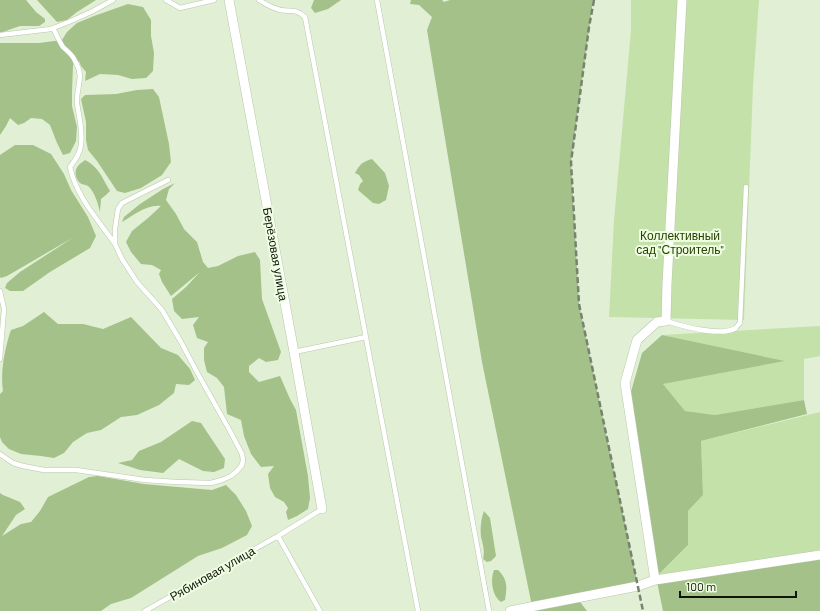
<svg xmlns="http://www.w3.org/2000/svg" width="820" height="611" font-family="Barlow,sans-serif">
<rect width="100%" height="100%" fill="#e1f0d5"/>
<path fill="#c3e1a9" d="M 631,0 L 759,0 L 753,86 L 744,320 L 609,317 L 614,220 L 631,30 Z
M 820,326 L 820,356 L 804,359 L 804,400 L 715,415 L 685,411 L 663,384 L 784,361 L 662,335 Z
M 820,412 L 820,551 L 658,575 L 688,545 L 688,511 L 703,495 L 701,441 Z"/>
<path fill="#a3c188" d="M 0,0 L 26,0 L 36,12 L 45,19 L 45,22 L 39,26 L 20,26 L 0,33 Z
M 37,0 L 96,0 L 77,12 L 67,20 L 57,22 Z
M 314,0 L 341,0 L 328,9 L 315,13 L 311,8 Z
M 411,0 L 442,0 L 444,2 L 450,0 L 593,0 L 571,162 L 579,304 L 638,586 L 577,598 L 587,611 L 533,611 L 482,362 L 427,30 L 432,17 L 419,5 L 410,4 Z
M 128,4 L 143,7 L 151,20 L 151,36 L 154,53 L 153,71 L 146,78 L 132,79 L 118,75 L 100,74 L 85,81 L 86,72 L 81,66 L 79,61 L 73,65 L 72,92 L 72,106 L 77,127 L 76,141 L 70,153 L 63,155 L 57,143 L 50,125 L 42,119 L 31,118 L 24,123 L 18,125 L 10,118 L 6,126 L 0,135 L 0,43 L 39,43 L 62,40 L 67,32 L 77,23 L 94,16 Z
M 153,89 L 159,97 L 169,144 L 171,162 L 162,175 L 141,188 L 125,193 L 117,191 L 97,161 L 88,150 L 86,140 L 86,122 L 81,99 L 85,95 L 116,94 L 137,90 Z
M 15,145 L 33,145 L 51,154 L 64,174 L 71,190 L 88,217 L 96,236 L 90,248 L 50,272 L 23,291 L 10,291 L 5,288 L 7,283 L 20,272 L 74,237 L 7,276 L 1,278 L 0,277 L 0,155 Z
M 372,159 L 385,173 L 389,186 L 386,200 L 379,204 L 373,203 L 358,190 L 360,184 L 363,181 L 359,175 L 355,173 C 360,164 362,162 372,159 Z
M 85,160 C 99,167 102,178 110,191 L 106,195 L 101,199 L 100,212 C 98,204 95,192 88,186 C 85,184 82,185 80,183 C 75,178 74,171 78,166 C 79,164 83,162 85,160 Z
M 175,183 L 169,189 L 166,200 L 176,214 L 184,229 L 197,242 L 203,262 L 208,268 L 218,266 L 238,256 L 255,252 L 260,260 L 262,299 L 281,352 L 278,360 L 266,362 L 259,358 L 249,366 L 249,372 L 259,382 L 280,376 L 290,399 L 296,410 L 308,476 L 310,498 L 308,509 L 297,516 L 288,520 L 286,512 L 288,508 L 284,502 L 275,497 L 270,488 L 268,474 L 274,466 L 261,467 L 251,454 L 244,436 L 241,420 L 227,414 L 224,387 L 217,378 L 207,372 L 204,360 L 204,348 L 208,342 L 197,338 L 193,325 L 199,317 L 182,319 L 174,311 L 172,299 L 186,287 L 200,272 L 171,296 L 162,282 L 159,274 L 161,270 L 152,265 L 141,264 L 131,252 L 126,242 L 132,231 L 148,218 L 161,206 C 147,204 134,215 122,222 L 124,217 L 140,204 L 163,189 Z
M 44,312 L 58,324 L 83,324 L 103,329 L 131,317 L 161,348 L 178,355 L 190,369 L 195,380 L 189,385 L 176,384 L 174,393 L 159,405 L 137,415 L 121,417 L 101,430 L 87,433 L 73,442 L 64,453 L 54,458 L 41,456 L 21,454 L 9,449 L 2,442 L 0,437 L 0,394 L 3,391 C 0,372 5,347 11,330 L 23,326 Z
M 662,335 L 785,361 L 663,384 L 685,411 L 715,415 L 804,400 L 807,414 L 701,441 L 703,495 L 688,511 L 688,545 L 658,575 L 630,395 L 642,353 Z
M 192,421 L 201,423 L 225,459 L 224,468 L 214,472 L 203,471 L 179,459 L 163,473 L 140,470 L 118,463 L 132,460 L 139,451 L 161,442 Z
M 98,476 L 144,484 L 212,490 L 226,485 L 236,495 L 246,511 L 252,526 L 247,535 L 222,548 L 198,556 L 131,598 L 111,604 L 101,611 L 0,611 L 0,493 L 3,495 L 20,502 L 25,509 L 16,515 L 2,536 L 21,524 L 31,522 L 40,511 L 48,497 L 89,477 Z
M 484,511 L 490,518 L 496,556 L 491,561 L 487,562 L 483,559 C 485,551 483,545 481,537 C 480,528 481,519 484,511 Z
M 820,559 L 820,611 L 663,611 L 657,582 Z
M 494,570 L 498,570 C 508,580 507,587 505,600 L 501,602 C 492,596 490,580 494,570 Z"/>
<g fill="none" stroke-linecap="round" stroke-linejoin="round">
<defs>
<path id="lane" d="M 166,0 L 180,8 L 214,0
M 259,0 C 265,4 273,8 280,10 C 292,12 295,8 305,17 L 418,611
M 377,0 L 489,611
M 53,28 C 56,34 59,41 63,47 C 67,51 73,55 75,61 C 85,77 76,87 77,103 C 79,117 83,131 81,145 C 80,154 75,160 70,167 C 76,196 98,220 115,244
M 0,35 L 51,29 L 71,21 L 93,11 L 113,0
M 0,291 L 4,309 L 0,359
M 666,321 C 682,326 721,337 736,328 C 736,327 740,323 740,323 L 746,187
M 294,352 L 366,337
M 0,454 L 13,463 L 23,466 L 44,470 L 76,470 L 145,480 L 176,482 L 211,483 L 222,480 L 231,476 L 237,471 L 242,465 L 243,460 L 242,454 L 230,431 L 198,374 L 181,342 L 162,310 L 137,282 L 122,259 L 115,244 L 115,229 L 118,209 L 122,203 L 168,180
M 278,536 L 320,611
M 145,611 L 278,536 L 322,509"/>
<path id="street" d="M 229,0 L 294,352 L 322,509
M 655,580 L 625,383 L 637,340 L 657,322 L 666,321 L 667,284 L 682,0
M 510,611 L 638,586 L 655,580 L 820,555"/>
</defs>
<use href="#lane" stroke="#b9c7ac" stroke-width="5.5"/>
<use href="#street" stroke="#b9c7ac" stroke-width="10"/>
<use href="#lane" stroke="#fff" stroke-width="4.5"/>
<use href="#street" stroke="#fff" stroke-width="9"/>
<path stroke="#788270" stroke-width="2.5" stroke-dasharray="6 3" stroke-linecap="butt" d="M 594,0 L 589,27 L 571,162 L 579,304 L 643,611"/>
</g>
<g text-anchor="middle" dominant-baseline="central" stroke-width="4" stroke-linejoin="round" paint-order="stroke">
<g font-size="12" fill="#264000" stroke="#effee2">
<text x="680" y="235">Коллективный<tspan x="680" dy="14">сад "Строитель"</tspan></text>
</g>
<g font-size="12" fill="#11160c" stroke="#effee2">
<text transform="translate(276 254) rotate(80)">Берёзовая улица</text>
<text transform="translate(212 573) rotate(-30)">Рябиновая улица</text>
</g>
</g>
<path d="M680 591v6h116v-6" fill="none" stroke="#11160c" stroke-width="2"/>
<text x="686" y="591" font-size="12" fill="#11160c" stroke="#effee2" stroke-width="3" paint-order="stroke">100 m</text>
</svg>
